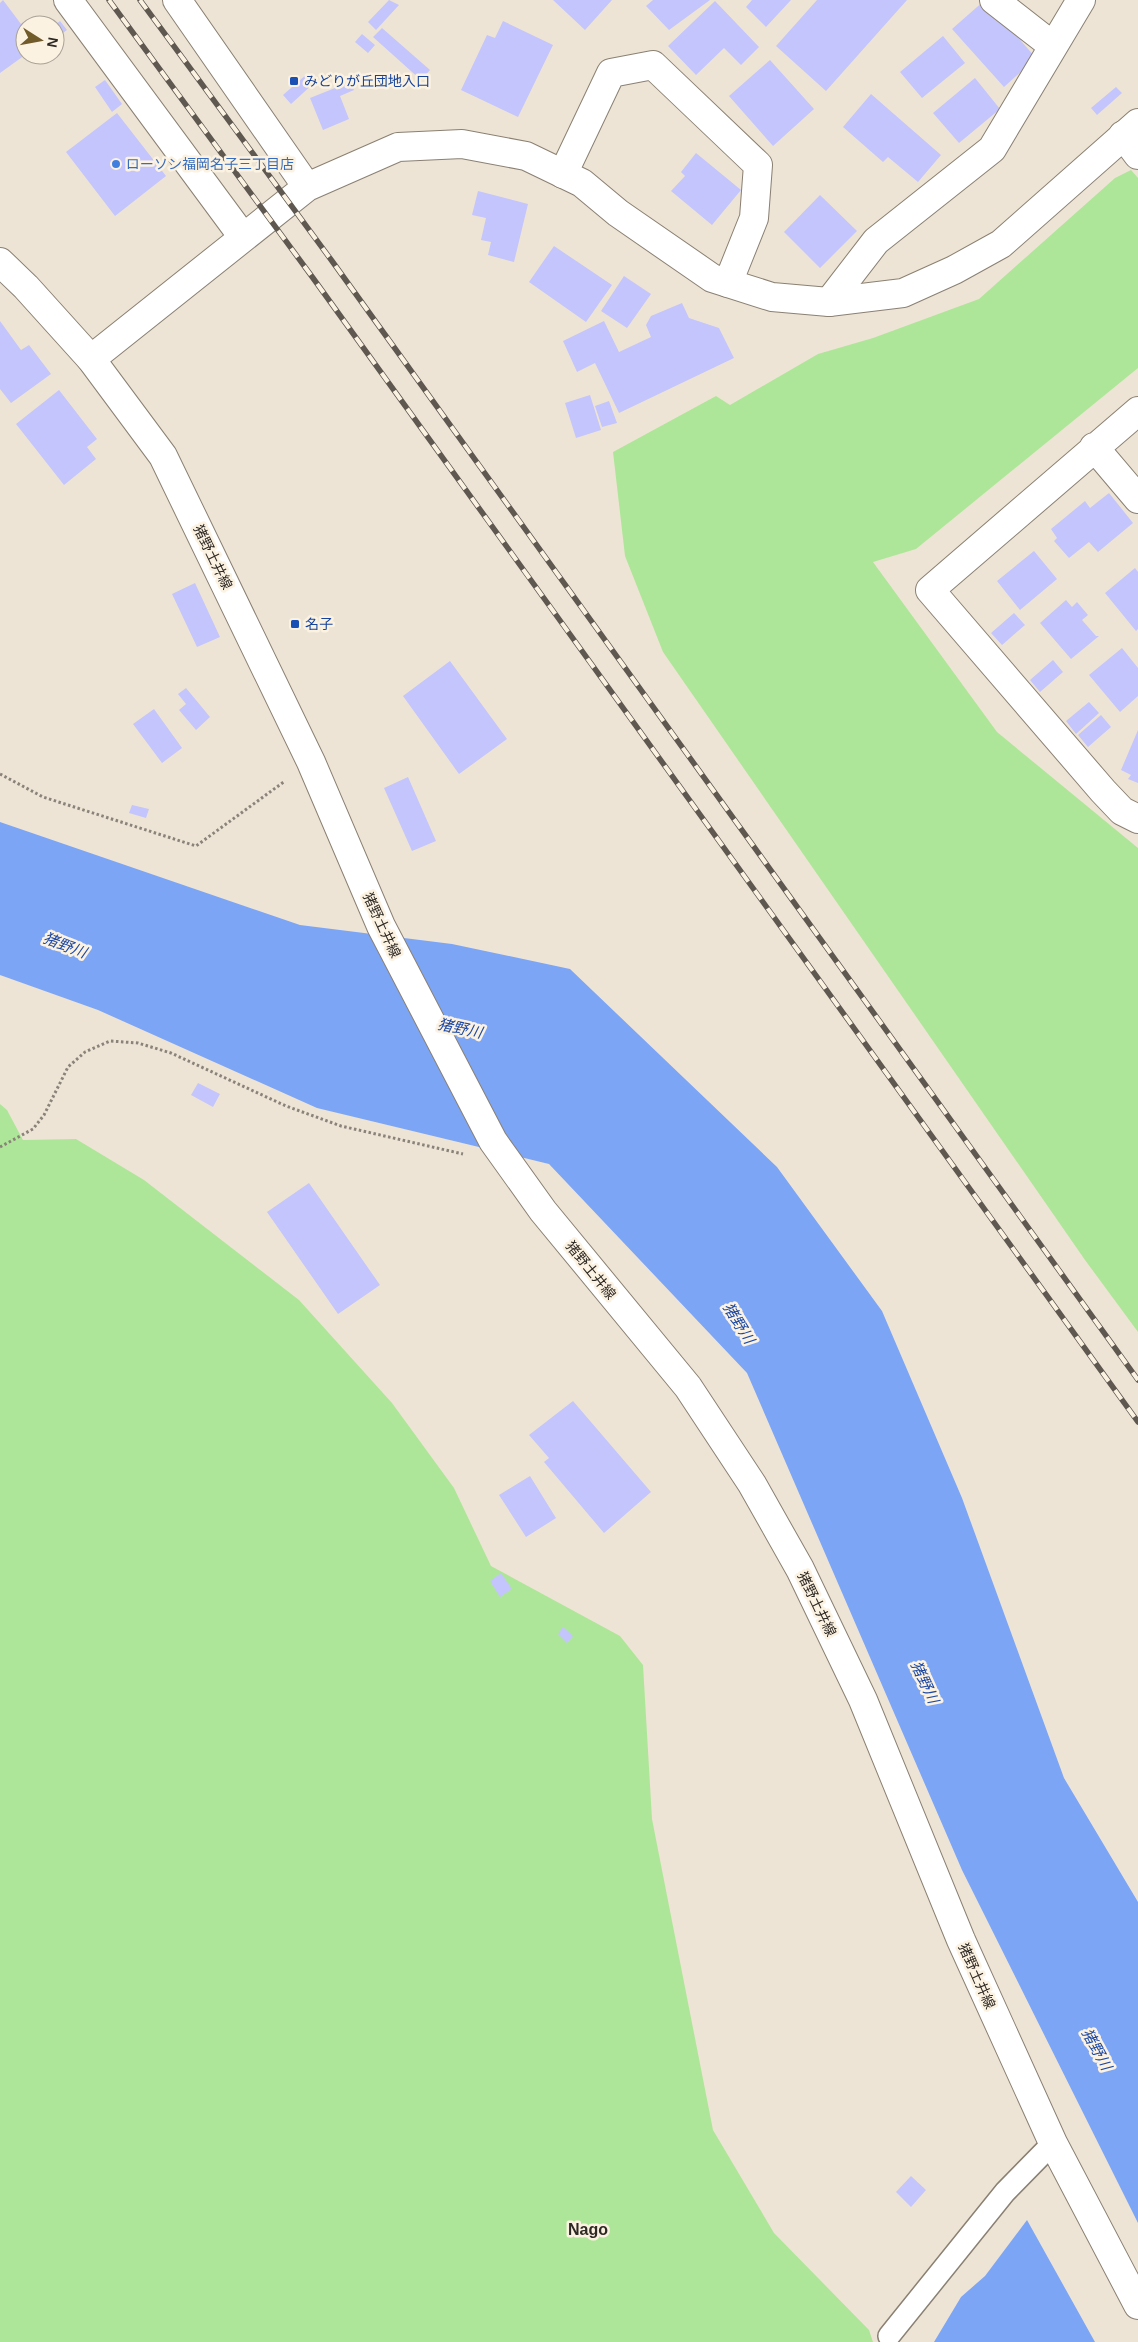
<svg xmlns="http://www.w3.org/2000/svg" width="1138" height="2342" font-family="Arial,'Noto Sans JP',sans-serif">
<rect width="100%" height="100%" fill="#eee4d5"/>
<path fill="#aee699" d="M 1131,170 L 1138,178 L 1138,368 L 916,549 L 873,562 L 997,732 L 1138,848 L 1138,1332 L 1085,1260 L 663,652 L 625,556 L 613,452 L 716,396 L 730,405 L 818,354 L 873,338 L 979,299 L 1115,178 Z
M 0,1104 L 7,1110 L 23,1140 L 76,1139 L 144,1180 L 299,1300 L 392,1403 L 454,1488 L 491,1566 L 620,1636 L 643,1665 L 652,1819 L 713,2130 L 774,2233 L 869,2330 L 873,2342 L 0,2342 Z"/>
<path fill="#7ca5f6" d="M 0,822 L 300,925 L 452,944 L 570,969 L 777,1167 L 882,1311 L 962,1498 L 1064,1778 L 1138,1902 L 1138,2223 L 962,1870 L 747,1373 L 549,1164 L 317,1108 L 98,1010 L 0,975 Z
M 1027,2220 L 1095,2342 L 934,2342 L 961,2297 L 985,2276 Z"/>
<path fill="#c3c5fc" d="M 3,0 L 21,24 L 28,19 L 32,25 L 25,25 L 25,55 L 0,73 L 0,3 Z
M 389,0 L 399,5 L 376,30 L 368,22 Z
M 553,0 L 612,0 L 585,30 Z
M 653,0 L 710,0 L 669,30 L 646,6 Z
M 752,0 L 791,0 L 766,27 L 746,7 Z
M 817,0 L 907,0 L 826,91 L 776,46 Z
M 985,0 L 1036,58 L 1004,87 L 952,29 Z
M 715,1 L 759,47 L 741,65 L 724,48 L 696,75 L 668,46 Z
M 60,21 L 67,30 L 55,39 L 55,25 Z
M 503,21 L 553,45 L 518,117 L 461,90 L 487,35 L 495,38 Z
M 382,28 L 430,70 L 421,80 L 373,37 Z
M 362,34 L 375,45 L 368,53 L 355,42 Z
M 943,36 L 965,63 L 922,98 L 900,72 Z
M 770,60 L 814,109 L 773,146 L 729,96 Z
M 307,74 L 314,83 L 291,104 L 283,95 Z
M 975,78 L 1000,109 L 959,143 L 933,113 Z
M 105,80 L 122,104 L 112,112 L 95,87 Z
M 350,82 L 354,90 L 340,96 L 349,119 L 323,130 L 310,98 Z
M 1116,87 L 1122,93 L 1097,115 L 1091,108 Z
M 871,94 L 941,155 L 918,182 L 888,157 L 883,162 L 843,127 Z
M 117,113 L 166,176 L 115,216 L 66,152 Z
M 696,153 L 741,190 L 712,225 L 671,191 L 685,176 L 681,172 Z
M 478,191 L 528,204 L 514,262 L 488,255 L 491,242 L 481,240 L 486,218 L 472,215 Z
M 820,195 L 857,231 L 820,268 L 784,232 Z
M 554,246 L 612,285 L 586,322 L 529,282 Z
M 624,276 L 651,294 L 627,328 L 601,311 Z
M 682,303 L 689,318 L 719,328 L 734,358 L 619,413 L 595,363 L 577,372 L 563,341 L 604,321 L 619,352 L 651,337 L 646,325 L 651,316 Z
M 0,321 L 21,350 L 29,345 L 51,374 L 11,403 L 0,389 Z
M 59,390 L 97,439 L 87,447 L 96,459 L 64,485 L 16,424 Z
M 590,395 L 601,430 L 576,438 L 565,403 Z
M 609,401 L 617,423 L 602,427 L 595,406 Z
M 1109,493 L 1133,523 L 1098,552 L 1089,542 L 1069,558 L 1054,541 L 1057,538 L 1051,529 L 1085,501 L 1090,508 Z
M 1034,551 L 1057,579 L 1020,610 L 997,581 Z
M 1135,568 L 1138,572 L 1138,629 L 1136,631 L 1105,593 Z
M 195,583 L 220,637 L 197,647 L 172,594 Z
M 1066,600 L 1072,607 L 1077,602 L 1088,615 L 1082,620 L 1096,636 L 1099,636 L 1071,659 L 1040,623 Z
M 1014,613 L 1025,625 L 1002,645 L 991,633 Z
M 1122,648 L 1138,668 L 1138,696 L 1120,712 L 1089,675 Z
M 1053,660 L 1063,672 L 1040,692 L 1030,680 Z
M 450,661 L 507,739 L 459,774 L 403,696 Z
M 186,688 L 210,717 L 196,730 L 179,710 L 186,704 L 178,694 Z
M 1089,702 L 1099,713 L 1076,734 L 1066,721 Z
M 154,709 L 182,748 L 162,763 L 133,724 Z
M 1101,715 L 1111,727 L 1088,747 L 1078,735 Z
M 1138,730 L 1138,783 L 1128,779 L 1131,775 L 1121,770 Z
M 408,777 L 436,841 L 412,851 L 384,788 Z
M 132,805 L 149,809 L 146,818 L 129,813 Z
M 198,1083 L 220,1094 L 213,1107 L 191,1095 Z
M 309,1183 L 380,1285 L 338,1314 L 267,1212 Z
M 573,1401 L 651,1492 L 604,1533 L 544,1462 L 549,1458 L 529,1435 Z
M 530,1476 L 556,1518 L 526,1537 L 499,1495 Z
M 501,1573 L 512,1589 L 500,1597 L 490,1581 Z
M 563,1627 L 573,1636 L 567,1643 L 558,1634 Z
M 911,2176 L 926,2190 L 911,2207 L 896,2192 Z"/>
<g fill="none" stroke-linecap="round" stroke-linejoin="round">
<defs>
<path id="service" d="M 889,2336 L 1005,2192 L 1053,2143"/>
<path id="minor" d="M 68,0 L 243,237
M 994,0 L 1053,46
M 1123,135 L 1138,155
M 563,174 L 611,73 L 653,65 L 758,165 L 754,218 L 728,283
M 829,302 L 876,241 L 992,149 L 1081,0
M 1138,411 L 930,590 L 1103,791 L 1122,811 L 1138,819
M 1094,447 L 1138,499"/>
<path id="tertiary" d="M 177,0 L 307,187
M 91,359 L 307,187 L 398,147 L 462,144 L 526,156 L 582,183 L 618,213 L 712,278 L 772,297 L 829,302 L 903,293 L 954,270 L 1001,244 L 1138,123"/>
<path id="secondary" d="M 0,262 L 26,287 L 91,359 L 163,456 L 311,762 L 381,926 L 493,1141 L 543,1211 L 688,1387 L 752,1484 L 800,1569 L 863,1700 L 961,1940 L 1053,2143 L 1138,2305"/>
</defs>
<use href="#service" stroke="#8a8073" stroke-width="24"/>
<use href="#minor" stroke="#8a8073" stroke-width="30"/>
<use href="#tertiary" stroke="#8a8073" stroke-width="30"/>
<use href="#secondary" stroke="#8a8073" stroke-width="30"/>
<path stroke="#8a8379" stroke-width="3" stroke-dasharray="2.5 2.5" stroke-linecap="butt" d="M 0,774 L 43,797 L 196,846 L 285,781
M 0,1147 L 33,1129 L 44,1115 L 68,1067 L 85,1052 L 110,1041 L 138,1043 L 171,1053 L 286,1106 L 341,1126 L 463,1154"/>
<use href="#service" stroke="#fff" stroke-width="21"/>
<use href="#minor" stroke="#fff" stroke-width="28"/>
<use href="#tertiary" stroke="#fff" stroke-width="28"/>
<use href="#secondary" stroke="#fff" stroke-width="28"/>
<defs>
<path id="rail" d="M 109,0 L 313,278 L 1138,1422
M 140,0 L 332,261 L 1138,1380"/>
</defs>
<use href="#rail" stroke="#5e5851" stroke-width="5.5"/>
<use href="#rail" stroke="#fcf2e2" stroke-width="4" stroke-dasharray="11" stroke-linecap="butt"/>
</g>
<g fill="#1a4fb4" stroke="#fcf2e2" stroke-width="2">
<rect x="289" y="76" width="10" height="10" rx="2.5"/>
<rect x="290" y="619" width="10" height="10" rx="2.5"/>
</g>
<circle fill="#3f7fe0" stroke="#fcf2e2" stroke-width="2" cx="116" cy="164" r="5"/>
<g text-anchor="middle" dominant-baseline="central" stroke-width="5" stroke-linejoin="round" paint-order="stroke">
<g font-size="14" fill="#164399" stroke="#fcf2e2" text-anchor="start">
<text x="304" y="81">みどりが丘団地入口</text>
<text x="305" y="624">名子</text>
</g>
<g font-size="14" fill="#366cbe" stroke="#fcf2e2" text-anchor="start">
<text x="126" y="164">ローソン福岡名子三丁目店</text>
</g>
<g font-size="14" fill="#2d2924" stroke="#fcf2e2">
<text transform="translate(213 557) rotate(64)">猪野土井線</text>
<text transform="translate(382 925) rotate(65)">猪野土井線</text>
<text transform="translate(591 1270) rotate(51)">猪野土井線</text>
<text transform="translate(817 1604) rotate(64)">猪野土井線</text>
<text transform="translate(977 1976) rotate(66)">猪野土井線</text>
</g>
<g font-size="15" font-style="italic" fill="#1c48a3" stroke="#fcf2e2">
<text transform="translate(65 945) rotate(21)">猪野川</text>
<text transform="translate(460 1028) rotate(12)">猪野川</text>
<text transform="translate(739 1323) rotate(58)">猪野川</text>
<text transform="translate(925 1682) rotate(65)">猪野川</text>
<text transform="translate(1097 2049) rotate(61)">猪野川</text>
</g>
<g font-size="16" font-weight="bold" fill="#2d2924" stroke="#fcf2e2">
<text x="588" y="2229">Nago</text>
</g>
</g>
<g transform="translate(40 40) rotate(101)"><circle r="24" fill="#fcf2e2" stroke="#a9a296"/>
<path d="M0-4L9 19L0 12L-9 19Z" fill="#715b2b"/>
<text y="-8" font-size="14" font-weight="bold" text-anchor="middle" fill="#2d2924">N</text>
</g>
</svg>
